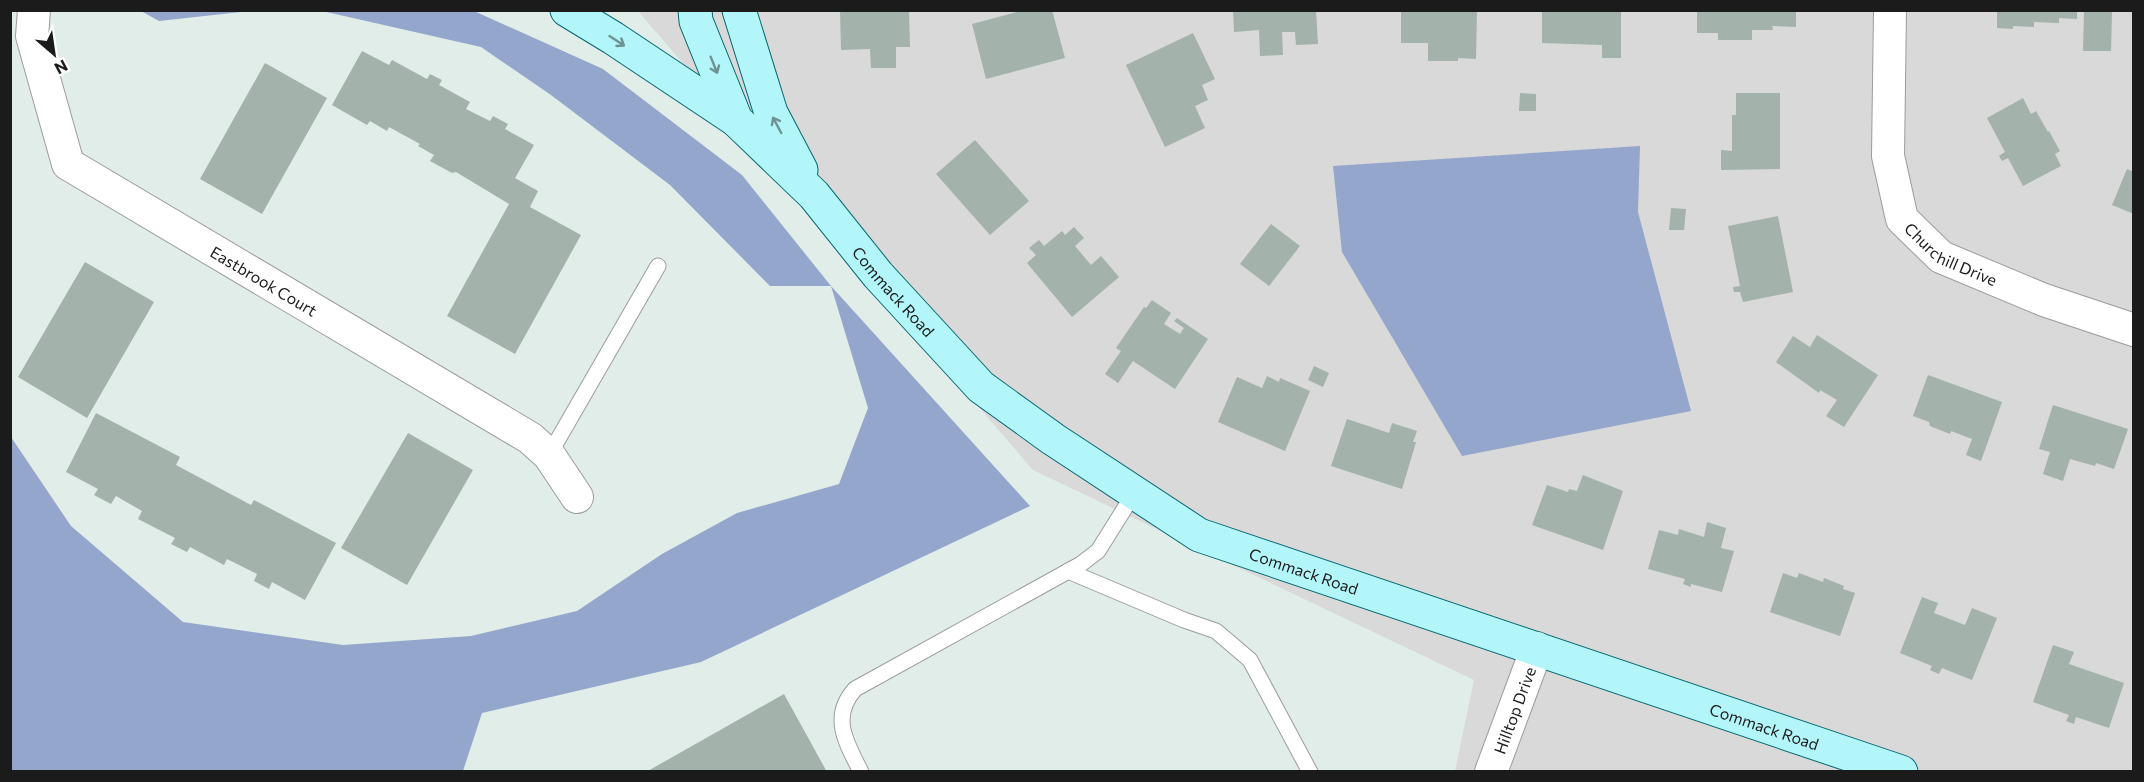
<svg xmlns="http://www.w3.org/2000/svg" width="2144" height="782" font-family="Commissioner,sans-serif">
<rect width="100%" height="100%" fill="#e1ede9"/>
<path fill="#d8d9d8" d="M 638,11 L 2133,11 L 2133,771 L 1455,771 L 1474,680 L 1033,470 Z"/>
<path fill="#95a6cc" d="M 141,11 L 141,10 L 250,11 L 159,21 Z
M 322,11 L 474,11 L 603,69 L 742,175 L 831,286 L 1030,506 L 701,662 L 482,713 L 463,771 L 11,771 L 11,437 L 71,526 L 183,622 L 343,645 L 471,636 L 577,611 L 662,554 L 737,513 L 839,484 L 868,408 L 831,286 L 770,286 L 670,185 L 551,95 L 481,47 Z
M 1640,146 L 1638,212 L 1691,411 L 1462,456 L 1342,252 L 1333,166 Z"/>
<path fill="#a3b2aa" d="M 840,10 L 909,10 L 910,47 L 896,47 L 896,68 L 871,68 L 870,49 L 841,50 Z
M 1025,10 L 1052,10 L 1065,58 L 986,79 L 972,24 Z
M 1233,10 L 1316,10 L 1318,44 L 1296,45 L 1295,32 L 1282,32 L 1283,55 L 1260,56 L 1259,30 L 1234,32 Z
M 1401,10 L 1477,10 L 1476,59 L 1458,58 L 1458,61 L 1428,61 L 1428,43 L 1401,43 Z
M 1542,10 L 1621,10 L 1621,58 L 1602,58 L 1602,45 L 1542,43 Z
M 1697,10 L 1796,10 L 1796,27 L 1772,26 L 1773,30 L 1752,30 L 1752,40 L 1718,40 L 1718,33 L 1697,33 Z
M 1997,10 L 2077,10 L 2077,19 L 2059,18 L 2059,23 L 2034,22 L 2034,27 L 2013,26 L 2013,29 L 1997,28 Z
M 2084,11 L 2112,12 L 2111,51 L 2083,51 Z
M 1193,33 L 1215,79 L 1202,85 L 1208,100 L 1195,106 L 1205,128 L 1165,147 L 1126,65 Z
M 362,51 L 389,65 L 392,60 L 427,79 L 430,74 L 442,80 L 439,85 L 470,102 L 466,109 L 490,121 L 493,116 L 508,124 L 505,129 L 534,145 L 515,178 L 538,191 L 530,207 L 581,235 L 515,354 L 447,316 L 509,204 L 456,172 L 452,173 L 430,161 L 434,155 L 418,146 L 420,144 L 389,127 L 387,131 L 370,121 L 367,125 L 332,105 Z
M 265,63 L 327,98 L 262,214 L 200,179 Z
M 1520,93 L 1536,94 L 1536,111 L 1519,111 Z
M 1736,93 L 1780,93 L 1780,169 L 1721,170 L 1721,150 L 1732,151 L 1732,115 L 1736,115 Z
M 2023,98 L 2031,114 L 2036,111 L 2048,132 L 2049,131 L 2060,151 L 2055,154 L 2061,166 L 2023,186 L 2008,158 L 2002,161 L 1999,156 L 2005,152 L 1987,118 Z
M 975,140 L 1029,201 L 990,235 L 936,174 Z
M 2127,169 L 2134,172 L 2134,214 L 2112,205 Z
M 1671,208 L 1686,209 L 1684,230 L 1669,230 Z
M 1778,216 L 1793,292 L 1743,302 L 1740,292 L 1734,292 L 1733,287 L 1740,286 L 1728,226 Z
M 1271,224 L 1300,246 L 1269,286 L 1240,264 Z
M 1074,227 L 1084,238 L 1075,246 L 1091,265 L 1101,256 L 1119,277 L 1072,317 L 1027,263 L 1036,255 L 1029,248 L 1039,240 L 1044,246 L 1062,231 L 1065,235 Z
M 85,262 L 154,302 L 87,418 L 18,377 Z
M 1152,300 L 1171,313 L 1164,324 L 1180,334 L 1184,328 L 1174,321 L 1177,318 L 1208,339 L 1175,389 L 1133,361 L 1118,383 L 1105,374 L 1121,351 L 1116,348 L 1144,307 L 1146,308 Z
M 1817,335 L 1878,375 L 1844,427 L 1826,416 L 1837,400 L 1820,390 L 1819,393 L 1776,362 L 1793,336 L 1810,347 Z
M 1314,366 L 1329,373 L 1323,387 L 1308,380 Z
M 1928,375 L 2002,402 L 1981,461 L 1966,455 L 1972,439 L 1951,431 L 1950,434 L 1930,426 L 1929,422 L 1913,416 Z
M 1267,376 L 1279,382 L 1280,378 L 1310,391 L 1285,451 L 1218,422 L 1237,377 L 1262,388 Z
M 2053,405 L 2128,429 L 2114,469 L 2096,463 L 2095,466 L 2070,459 L 2063,481 L 2043,474 L 2050,452 L 2039,449 Z
M 96,413 L 180,457 L 176,465 L 251,505 L 254,500 L 336,543 L 305,600 L 272,582 L 269,589 L 254,581 L 257,574 L 227,559 L 224,565 L 190,547 L 187,552 L 171,544 L 175,538 L 138,519 L 142,511 L 116,496 L 111,504 L 94,495 L 98,489 L 66,472 Z
M 1347,419 L 1389,433 L 1392,423 L 1417,431 L 1413,442 L 1416,442 L 1402,489 L 1331,466 Z
M 408,433 L 473,470 L 407,585 L 341,548 Z
M 1583,475 L 1623,491 L 1603,550 L 1532,525 L 1547,485 L 1568,492 L 1569,489 L 1577,491 Z
M 1707,522 L 1726,528 L 1721,548 L 1734,551 L 1722,592 L 1691,584 L 1691,587 L 1683,584 L 1685,579 L 1648,569 L 1659,530 L 1678,535 L 1679,529 L 1704,537 Z
M 1783,573 L 1797,578 L 1799,573 L 1823,582 L 1824,578 L 1844,586 L 1843,589 L 1855,593 L 1840,636 L 1770,612 Z
M 1922,597 L 1938,603 L 1934,613 L 1965,625 L 1972,608 L 1997,618 L 1972,680 L 1942,668 L 1939,674 L 1930,670 L 1932,666 L 1900,653 Z
M 2053,645 L 2074,652 L 2069,664 L 2124,683 L 2109,728 L 2076,717 L 2074,724 L 2066,721 L 2069,715 L 2033,702 Z
M 784,694 L 827,772 L 646,772 Z"/>
<g fill="none" stroke-linecap="round" stroke-linejoin="round">
<defs>
<path id="lane" d="M 549,455 L 658,266
M 1068,571 L 1184,620 L 1216,631 L 1250,660 L 1310,772
M 861,772 C 846,742 830,717 855,689 L 1081,564 L 1098,551 L 1135,492"/>
<g id="street">
<path id="s1" d="M 34,10 L 32,36 L 68,164 L 530,438 L 549,455 L 577,497"/>
<path id="s2" d="M 1890,10 L 1888,156 L 1902,219 L 1941,257 L 2044,300 L 2134,330"/>
<path id="s3" d="M 1491,772 L 1537,648"/>
</g>
<g id="secondary">
<path d="M 567,10 L 613,38 L 736,120"/>
<path id="s4" d="M 695,10 L 696,21 L 736,120 L 814,195 L 878,275 L 981,387 L 1053,439 L 1199,535 L 1901,772"/>
<path d="M 739,10 L 771,113 L 801,170"/>
</g>
</defs>
<use href="#lane" stroke="#9c9c9c" stroke-width="17"/>
<use href="#street" stroke="#9c9c9c" stroke-width="34"/>
<use href="#secondary" stroke="#056670" stroke-width="35"/>
<use href="#lane" stroke="#fff" stroke-width="15"/>
<use href="#street" stroke="#fff" stroke-width="32"/>
<use href="#secondary" stroke="#b3f6f9" stroke-width="33"/>
</g>
<defs><path id="oneway-shaft" d="M-6 0H5M1.5-3L5.5 0L1.5 3" fill="none" stroke-width="1.6" stroke-linecap="round" stroke-linejoin="round" transform="scale(1.5)"/></defs>
<g stroke="#6f9395">
<use href="#oneway-shaft" transform="translate(617 41) rotate(33)"/>
<use href="#oneway-shaft" transform="translate(714 65) rotate(68)"/>
<use href="#oneway-shaft" transform="translate(777 125) rotate(-118)"/>
</g>
<g text-anchor="middle" dominant-baseline="central" stroke-width="5" stroke-linejoin="round" paint-order="stroke">
<g font-size="16" fill="#1b1b1b" stroke="#fff">
<text stroke="none"><textPath href="#s2" startOffset="272">Churchill Drive</textPath></text>
<text stroke="none"><textPath href="#s1" startOffset="387">Eastbrook Court</textPath></text>
<text stroke="none"><textPath href="#s4" startOffset="351">Commack Road</textPath></text>
<text stroke="none"><textPath href="#s4" startOffset="855">Commack Road</textPath></text>
<text stroke="none"><textPath href="#s3" startOffset="66">Hilltop Drive</textPath></text>
<text stroke="none"><textPath href="#s4" startOffset="1341">Commack Road</textPath></text>
</g>
</g>
<rect width="2144" height="782" fill="none" stroke="#1b1b1b" stroke-width="24"/>
<g transform="translate(54 54) rotate(151)" stroke="#ffffff" stroke-width="4.5" paint-order="stroke">
<path d="M0-4.5L10 22L0 15L-10 22Z" fill="#1b1b1b"/>
<text y="-9" font-size="16" font-weight="bold" text-anchor="middle" fill="#1b1b1b">N</text>
</g>
</svg>
